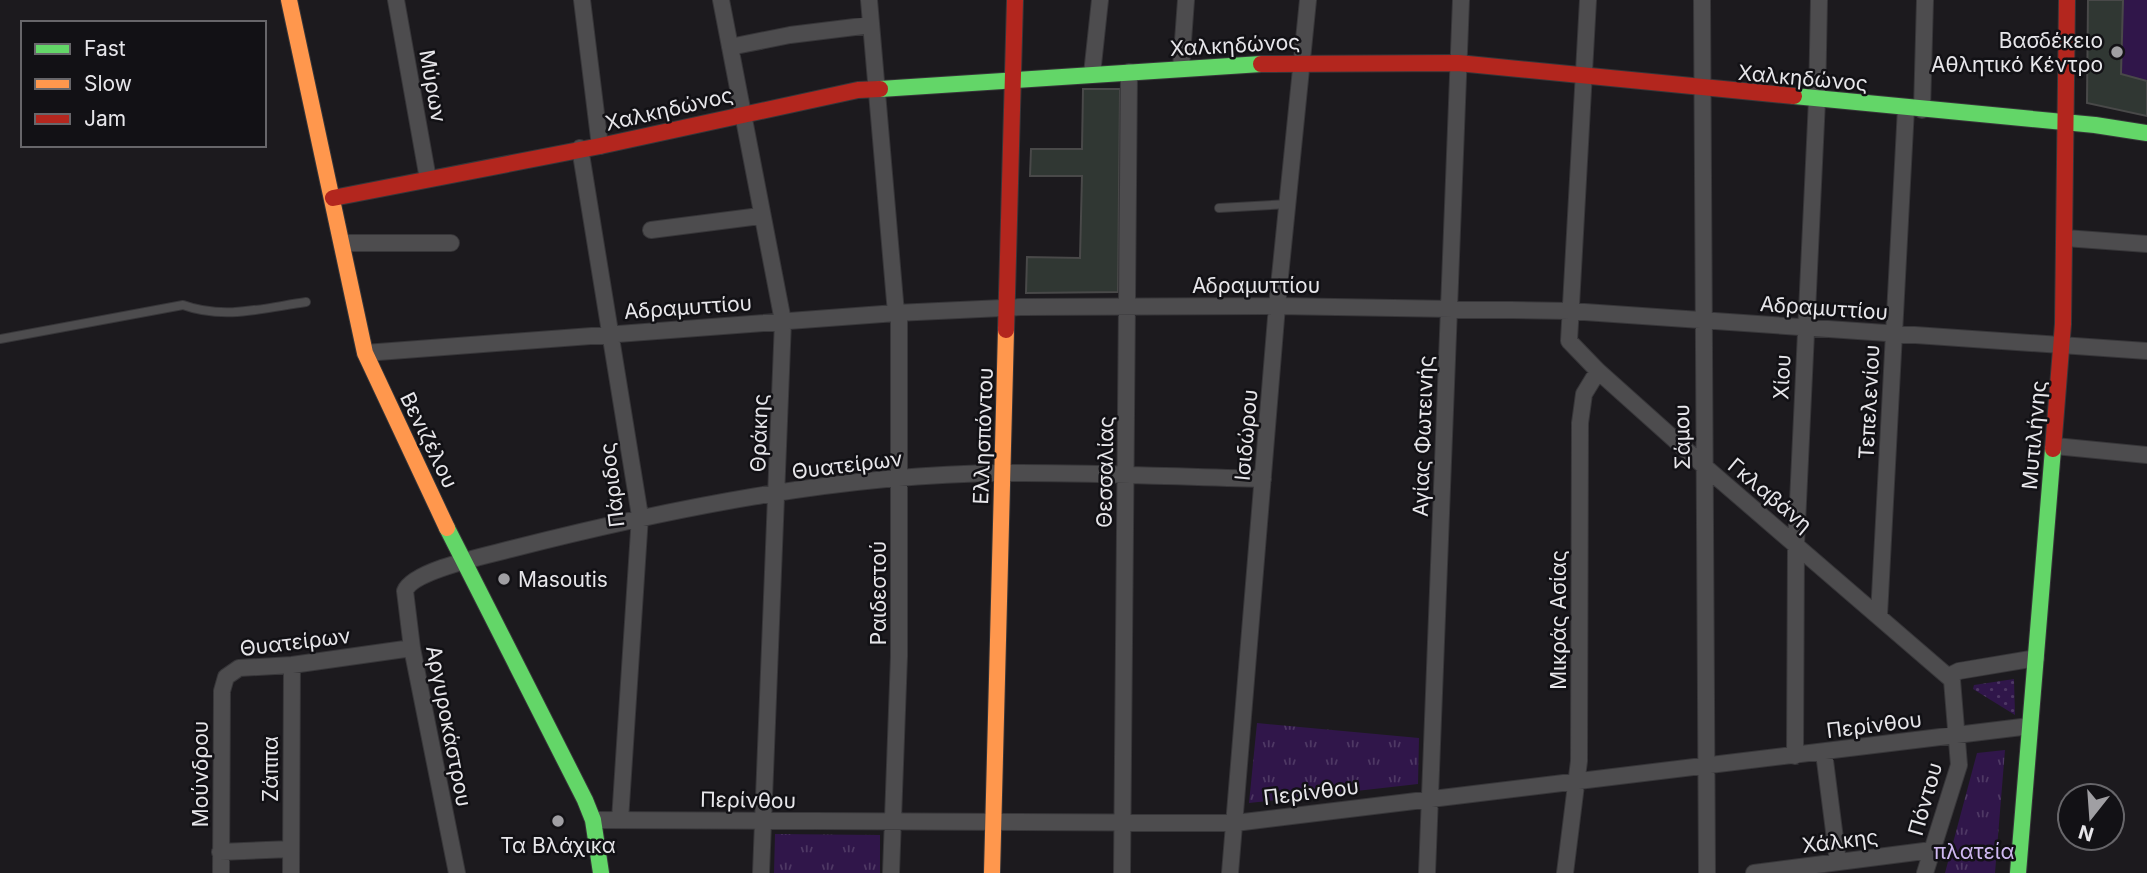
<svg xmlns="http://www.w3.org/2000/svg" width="2147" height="873" font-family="Inter,sans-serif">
<defs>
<pattern id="grass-dots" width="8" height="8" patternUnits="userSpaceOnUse" patternTransform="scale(1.75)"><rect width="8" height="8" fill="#30164a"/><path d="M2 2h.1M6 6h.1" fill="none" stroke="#4e3864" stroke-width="1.8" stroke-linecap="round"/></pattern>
<pattern id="park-tufts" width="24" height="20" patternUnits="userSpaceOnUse" patternTransform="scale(1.75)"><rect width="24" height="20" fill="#30164a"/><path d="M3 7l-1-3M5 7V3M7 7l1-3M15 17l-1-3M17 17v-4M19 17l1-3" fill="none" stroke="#4e3864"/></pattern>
</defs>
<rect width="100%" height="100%" fill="#1c1a1e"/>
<path fill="url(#grass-dots)" d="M 2014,679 L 2015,715 L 1973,689 L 1974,685 Z"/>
<path fill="url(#park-tufts)" d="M 1257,723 L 1419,738 L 1418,784 L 1249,803 Z
M 2005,750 L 1995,873 L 1945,873 L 1977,753 Z
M 775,834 L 880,835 L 880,873 L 774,873 Z"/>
<path fill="#30164a" d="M 2088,0 L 2147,0 L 2147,116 L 2087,103 Z"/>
<path fill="#303733" stroke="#494949" stroke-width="2" d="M 2088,0 L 2123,0 L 2121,74 L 2147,81 L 2147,116 L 2087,103 Z
M 1083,89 L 1120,89 L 1118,292 L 1026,293 L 1027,257 L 1080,258 L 1082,176 L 1030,176 L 1031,149 L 1082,149 Z"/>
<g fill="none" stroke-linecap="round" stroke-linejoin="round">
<defs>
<path id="lane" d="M 1219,208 L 1289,204
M 0,339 L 183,305 C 224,320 264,308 306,302"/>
<path id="street" d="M 396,0 L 428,179
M 582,0 L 600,146
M 721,0 L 783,321 L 761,873
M 869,0 L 896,313
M 1588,0 L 1569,341 L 1598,371 L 1704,466 L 1952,680 L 1959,765 L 1925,873
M 1702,0 L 1707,873
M 730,47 L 790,35 L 871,25
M 1181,68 L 1186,0
M 1092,74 L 1100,0
M 1922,110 L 1925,0
M 580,148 L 640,516 L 620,820
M 651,230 L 760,216
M 2065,238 L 2147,244
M 342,243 L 451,243
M 365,353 L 896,313 L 1021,307 L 1277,306 L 1570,311 L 2147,351
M 2055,446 L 2147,455
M 1879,615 L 1906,108
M 1949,676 L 1959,671 L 2036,658
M 1824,753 L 1838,862
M 1795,756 L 1796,544 L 1817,100 L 1819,0
M 593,820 L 1235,823 L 2030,726
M 220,852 L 291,849
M 221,873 L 222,691 L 226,677 L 239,668 L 292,665 L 412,648
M 291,873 L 292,665
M 457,873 L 412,648 L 405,591 C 413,570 489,555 511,549 C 668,509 840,474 1003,473 C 1090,472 1177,477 1263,479
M 891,873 L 899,656 L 899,313
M 1122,873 L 1129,72
M 1230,873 L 1277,306 L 1308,0
M 1427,873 L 1461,0
M 1565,873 L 1579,761 L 1580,423 L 1584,394 L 1598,371
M 1754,873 L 1932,850"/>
<path id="fast" d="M 880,89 L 1261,64
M 1794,96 L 2095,125 L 2147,133
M 447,528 L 585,800 L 593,820 L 601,873
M 2018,873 L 2053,449"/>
<path id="slow" d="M 289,0 L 365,353 L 447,528
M 992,873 L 1006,330"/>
<path id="jam" d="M 1261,64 L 1458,63 L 1794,96
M 333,198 L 600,146 L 858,90 L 880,89
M 1006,330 L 1015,0
M 2053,449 L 2063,324 L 2067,0"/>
</defs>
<use href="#lane" stroke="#373639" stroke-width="10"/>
<use href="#street" stroke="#373639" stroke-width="18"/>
<use href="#fast" stroke="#373639" stroke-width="18"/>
<use href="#slow" stroke="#373639" stroke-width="18"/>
<use href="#jam" stroke="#373639" stroke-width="18"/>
<use href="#lane" stroke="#4d4c4e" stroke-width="8"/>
<use href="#street" stroke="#4d4c4e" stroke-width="16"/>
<use href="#fast" stroke="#63d668" stroke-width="16"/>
<use href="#slow" stroke="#ff974d" stroke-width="16"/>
<use href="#jam" stroke="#b3261e" stroke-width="16"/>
</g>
<g fill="#a09fa3" stroke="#121115" stroke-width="2.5">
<circle cx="2117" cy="52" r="7"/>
<circle cx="504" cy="579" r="7"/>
<circle cx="558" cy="821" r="7"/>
</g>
<g text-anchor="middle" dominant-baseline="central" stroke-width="5" stroke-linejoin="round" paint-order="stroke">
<g font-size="21" fill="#e7e6ea" stroke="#121115" text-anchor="end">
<text x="2103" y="40">Βασδέκειο<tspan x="2103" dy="24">Αθλητικό Κέντρο</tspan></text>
<text x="518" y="579" text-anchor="start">Masoutis</text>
<text x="558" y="845" text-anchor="middle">Τα Βλάχικα</text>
</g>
<g font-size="21" fill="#e7e6ea" stroke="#121115">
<text transform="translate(1235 45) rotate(-3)">Χαλκηδώνος</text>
<text transform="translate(1803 78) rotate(5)">Χαλκηδώνος</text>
<text transform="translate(433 86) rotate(80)">Μύρων</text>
<text transform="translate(669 109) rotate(-13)">Χαλκηδώνος</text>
<text x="1256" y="285">Αδραμυττίου</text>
<text transform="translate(688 307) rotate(-4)">Αδραμυττίου</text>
<text transform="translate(1824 308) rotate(4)">Αδραμυττίου</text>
<text transform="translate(1782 377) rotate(-87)">Χίου</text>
<text transform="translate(1869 402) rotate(-87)">Τεπελενίου</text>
<text transform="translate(759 433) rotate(-88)">Θράκης</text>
<text transform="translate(1246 435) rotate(-85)">Ισιδώρου</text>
<text transform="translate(2034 435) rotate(-85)">Μυτιλήνης</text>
<text transform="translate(983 436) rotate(-88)">Ελλησπόντου</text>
<text transform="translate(1423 436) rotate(-88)">Αγίας Φωτεινής</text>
<text transform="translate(1682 437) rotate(-91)">Σάμου</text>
<text transform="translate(429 440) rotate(64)">Βενιζέλου</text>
<text transform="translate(847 465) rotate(-7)">Θυατείρων</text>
<text transform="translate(1105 472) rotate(-89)">Θεσσαλίας</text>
<text transform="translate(612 485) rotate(-97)">Πάριδος</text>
<text transform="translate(1770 495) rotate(40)">Γκλαβάνη</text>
<text transform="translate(878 593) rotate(-90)">Ραιδεστού</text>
<text transform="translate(1558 620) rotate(-90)">Μικράς Ασίας</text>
<text transform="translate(295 642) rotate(-7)">Θυατείρων</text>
<text transform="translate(1874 725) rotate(-7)">Περίνθου</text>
<text transform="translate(449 726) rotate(79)">Αργυροκάστρου</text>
<text transform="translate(270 769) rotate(-90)">Ζάππα</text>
<text transform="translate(200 774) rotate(-90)">Μούνδρου</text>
<text transform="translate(1311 792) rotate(-7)">Περίνθου</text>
<text transform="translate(1925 799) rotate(-74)">Πόντου</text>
<text transform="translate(748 800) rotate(1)">Περίνθου</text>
<text transform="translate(1840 841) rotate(-7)">Χάλκης</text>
</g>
<g font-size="21" fill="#d0b9f2" stroke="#121115">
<text x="1974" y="851">πλατεία</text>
</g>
</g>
<rect x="21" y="21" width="245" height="126" fill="#121115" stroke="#67666a" stroke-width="2"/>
<rect x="35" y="44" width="35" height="10" fill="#63d668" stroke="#67666a" stroke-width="2"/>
<text x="84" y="56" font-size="21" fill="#e7e6ea">Fast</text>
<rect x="35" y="79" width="35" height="10" fill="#ff974d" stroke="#67666a" stroke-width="2"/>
<text x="84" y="91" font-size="21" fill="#e7e6ea">Slow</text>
<rect x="35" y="114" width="35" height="10" fill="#b3261e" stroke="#67666a" stroke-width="2"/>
<text x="84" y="126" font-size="21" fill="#e7e6ea">Jam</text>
<g transform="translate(2091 817) rotate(197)"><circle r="33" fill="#121115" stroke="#67666a" stroke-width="2"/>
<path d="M0-5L12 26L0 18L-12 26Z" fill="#a09fa3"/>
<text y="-10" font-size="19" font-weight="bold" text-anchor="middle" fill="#e7e6ea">N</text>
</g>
</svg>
